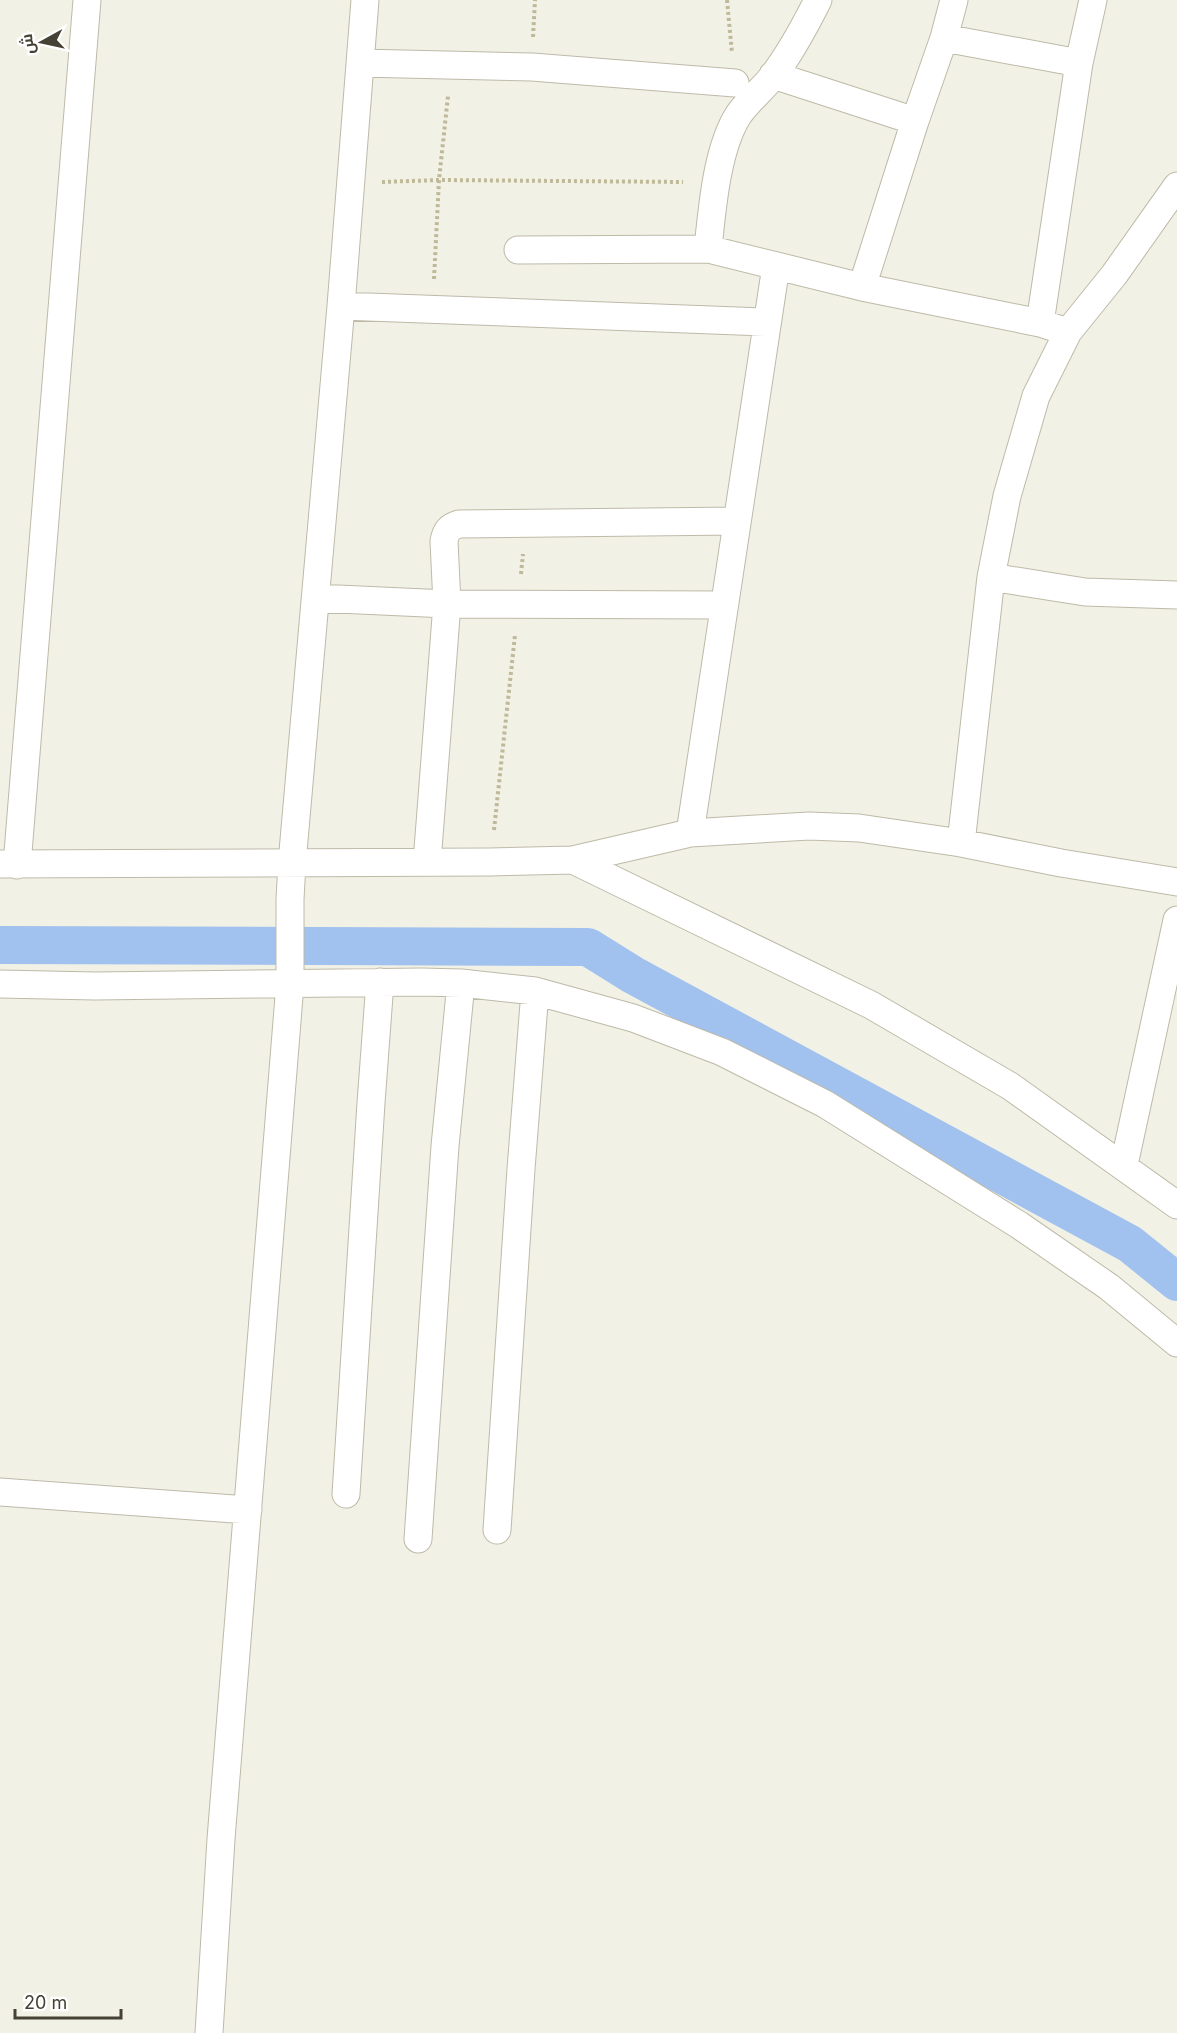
<svg xmlns="http://www.w3.org/2000/svg" width="1177" height="2033" font-family="Inter,Cairo,sans-serif">
<rect width="100%" height="100%" fill="#f2f1e5"/>
<g fill="none" stroke-linecap="round" stroke-linejoin="round">
<path stroke="#a1c1ef" stroke-width="38" d="M 0,945 L 588,947 L 633,975 L 1130,1244 L 1177,1282"/>
<defs>
<path id="minor" d="M 944,38 L 1079,63
M 360,63 L 532,67 L 735,83
M 773,75 L 915,121
M 708,249 C 712,209 717,147 739,114 C 749,100 763,89 773,76 C 791,52 805,26 818,0
M 518,250 L 708,249 L 862,287 L 1040,323 L 1068,332
M 862,287 L 915,121 L 944,38 L 954,0
M 341,306 L 766,322
M 1040,323 L 1079,63 L 1093,0
M 991,577 L 1085,592 L 1177,595
M 316,598 L 447,604 L 724,605
M 690,833 L 776,266
M 961,843 L 991,577 L 1007,496 L 1036,396 L 1068,332 L 1114,275 L 1177,186
M 573,860 L 871,1005 L 1010,1086 L 1177,1205
M 427,862 L 447,604 L 444,541 C 446,531 449,527 459,524 L 737,521
M 0,864 L 490,862 L 573,860 L 690,833 L 809,826 L 859,828 L 961,843 L 1061,863 L 1177,882
M 17,865 L 87,0
M 0,984 L 95,986 L 422,982 L 461,983 L 535,991 L 633,1018 L 722,1052 L 825,1104 L 1019,1225 L 1109,1287 L 1177,1343
M 1124,1165 L 1177,920
M 0,1492 L 248,1510
M 346,1494 L 371,1103 L 380,982
M 497,1530 L 521,1169 L 535,991
M 418,1539 L 445,1146 L 461,983
M 209,2033 L 221,1839 L 290,984 L 290,899 L 292,863 L 341,306 L 365,0"/>
</defs>
<use href="#minor" stroke="#bebaa8" stroke-width="29"/>
<path stroke="#bfb999" stroke-width="4" stroke-dasharray="3 3" stroke-linecap="butt" d="M 727,0 L 732,53
M 533,37 L 535,0
M 382,182 L 439,180 L 683,182
M 434,279 L 439,180 L 448,96
M 521,574 L 523,554
M 494,830 L 515,635"/>
<use href="#minor" stroke="#fff" stroke-width="27"/>
</g>
<g transform="translate(42 42) rotate(262)" stroke="#ffffff" stroke-width="4.5" paint-order="stroke">
<path d="M0-4.5L10 22L0 15L-10 22Z" fill="#454135"/>
<text y="-9" font-size="16" font-weight="bold" text-anchor="middle" fill="#454135">ش</text>
</g>
<path d="M15 2009v9h106v-9" fill="none" stroke="#454135" stroke-width="3"/>
<text x="24" y="2009" font-size="18" fill="#454135" stroke="#ffffff" stroke-width="4.5" paint-order="stroke">20 m</text>
</svg>
